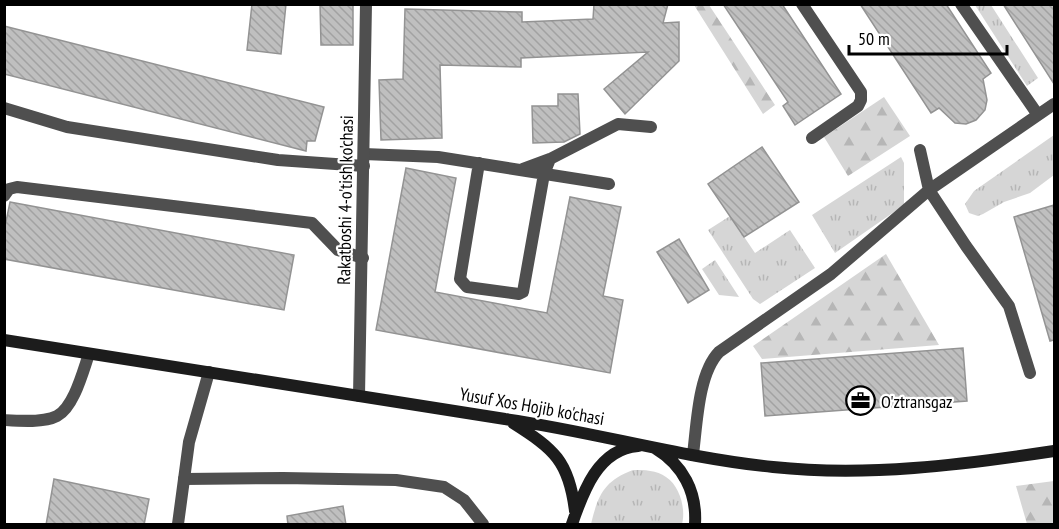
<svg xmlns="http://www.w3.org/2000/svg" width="1059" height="529" font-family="'PT Sans Narrow',sans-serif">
<defs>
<pattern id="grass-tufts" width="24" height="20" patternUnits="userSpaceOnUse" patternTransform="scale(1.5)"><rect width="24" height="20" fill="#d6d6d6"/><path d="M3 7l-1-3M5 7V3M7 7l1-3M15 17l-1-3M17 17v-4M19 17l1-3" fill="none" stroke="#b6b6b6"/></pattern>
<pattern id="forest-firs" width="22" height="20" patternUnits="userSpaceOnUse" patternTransform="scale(1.5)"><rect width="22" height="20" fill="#d6d6d6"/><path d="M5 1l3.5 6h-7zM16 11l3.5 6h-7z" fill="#b6b6b6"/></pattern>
<pattern id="building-back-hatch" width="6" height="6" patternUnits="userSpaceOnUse" patternTransform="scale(1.5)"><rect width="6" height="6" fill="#bfbfbf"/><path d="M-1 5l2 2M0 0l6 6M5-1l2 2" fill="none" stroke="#a2a2a2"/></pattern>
</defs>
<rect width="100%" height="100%" fill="#fff"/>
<path fill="url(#grass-tufts)" d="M 975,5 L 991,5 L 1038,78 L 1027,86 Z
M 1054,135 L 1054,175 L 1030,193 L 1004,202 L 983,214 L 978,216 L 969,213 L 965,204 L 974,191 Z
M 901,157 L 904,163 L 904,205 L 835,253 L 812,215 Z
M 730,216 L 755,253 L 790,230 L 815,268 L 760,304 L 753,299 L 708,230 Z
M 715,260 L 739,297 L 719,295 L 702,269 Z
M 633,470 C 644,470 657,470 666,477 C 680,486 686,509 682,524 L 591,524 C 598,495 604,481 633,470 Z"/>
<path fill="url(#forest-firs)" d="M 694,5 L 709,5 L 775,105 L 763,114 Z
M 884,97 L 910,136 L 848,176 L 824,137 Z
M 886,254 L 939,345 L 762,359 L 753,346 Z
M 1054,481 L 1054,524 L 1027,524 L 1016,486 Z"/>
<path fill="url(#building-back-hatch)" stroke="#939393" stroke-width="1.5" d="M 252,4 L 286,4 L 281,54 L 247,50 Z
M 320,4 L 353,4 L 353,45 L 321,45 Z
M 594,4 L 668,4 L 663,23 L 679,22 L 679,61 L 625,114 L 604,89 L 648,52 L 521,58 L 521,67 L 440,65 L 442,138 L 381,140 L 379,80 L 403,79 L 405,9 L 522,12 L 522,22 L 593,19 Z
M 723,4 L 782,4 L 841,94 L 795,125 L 783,106 L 788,102 Z
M 860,4 L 946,4 L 991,73 L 983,79 L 987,100 L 985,110 L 976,120 L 966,124 L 955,123 L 939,108 L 931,113 Z
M 1003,4 L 1054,4 L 1054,84 Z
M 4,26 L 324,107 L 315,141 L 307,141 L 306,151 L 4,74 Z
M 558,94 L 578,94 L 580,134 L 564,142 L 533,143 L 532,106 L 558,106 Z
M 762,147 L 799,202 L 744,237 L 708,184 Z
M 406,168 L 456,178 L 435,292 L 547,313 L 570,197 L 621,207 L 603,296 L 623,300 L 610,373 L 376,330 Z
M 10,202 L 294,255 L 284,310 L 4,259 L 4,231 Z
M 1054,205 L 1054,340 L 1050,341 L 1014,217 Z
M 679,239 L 709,290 L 688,303 L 657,252 Z
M 963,348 L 967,401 L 765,416 L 761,363 Z
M 54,479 L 149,499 L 144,525 L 46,525 Z
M 343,506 L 346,525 L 288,525 L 287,516 Z"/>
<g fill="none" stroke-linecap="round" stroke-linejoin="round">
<path stroke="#4f4f4f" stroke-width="12" d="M 802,4 L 861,92 L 861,100 L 858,106 L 812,138
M 961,4 L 1038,115
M 4,108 L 67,127 L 278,160 L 364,166
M 920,150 L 929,190 L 966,246 L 1009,306 L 1030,373
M 364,154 L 438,157 L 609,184
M 479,163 L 460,279 L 467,287 L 519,294 L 523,292 L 544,174 L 550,159
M 523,169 L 550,159 L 618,124 L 651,127
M 4,196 L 9,189 L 17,187 L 312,223 L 338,250 L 363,258
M 4,420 C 19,421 44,423 57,416 C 74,407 83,371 89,354
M 693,454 C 697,424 698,374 719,352 L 831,274 L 929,190 L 1054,104
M 184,479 L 283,478 L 396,480 L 444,487 L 464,500 L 483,524"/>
<path stroke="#4f4f4f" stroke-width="12" d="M 359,396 L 366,4
M 178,524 L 189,442 L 209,372"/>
<path stroke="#1c1c1c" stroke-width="12" d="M 4,340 C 171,367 338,393 505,419 C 595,432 683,458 773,467 C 867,477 961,465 1054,451
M 513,423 C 554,449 569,461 575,511
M 655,448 C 683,465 697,492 695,524
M 572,524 C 583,492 598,449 638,446"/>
</g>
<defs>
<symbol id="office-ring" viewBox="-11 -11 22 22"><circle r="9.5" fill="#fff" stroke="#000" stroke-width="1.5"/><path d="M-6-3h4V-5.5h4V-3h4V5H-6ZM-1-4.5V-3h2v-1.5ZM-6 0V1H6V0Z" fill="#000"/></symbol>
</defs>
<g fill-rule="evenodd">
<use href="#office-ring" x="844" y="384" width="33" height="33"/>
</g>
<g text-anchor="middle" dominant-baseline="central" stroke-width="4.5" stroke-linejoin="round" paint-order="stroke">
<g font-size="18" fill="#000" stroke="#fff">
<text transform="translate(345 200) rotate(-89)">Rakatboshi 4-o'tish ko'chasi</text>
<text transform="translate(532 406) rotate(10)">Yusuf Xos Hojib ko'chasi</text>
</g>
<g font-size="18" fill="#000" stroke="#fff" text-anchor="start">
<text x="881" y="401">O'ztransgaz</text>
</g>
</g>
<rect width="1059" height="529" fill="none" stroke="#000000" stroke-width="12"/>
<path d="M849 45v9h158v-9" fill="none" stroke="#000000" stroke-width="3"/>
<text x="858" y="45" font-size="18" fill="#000000" stroke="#ffffff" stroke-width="4.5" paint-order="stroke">50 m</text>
</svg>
